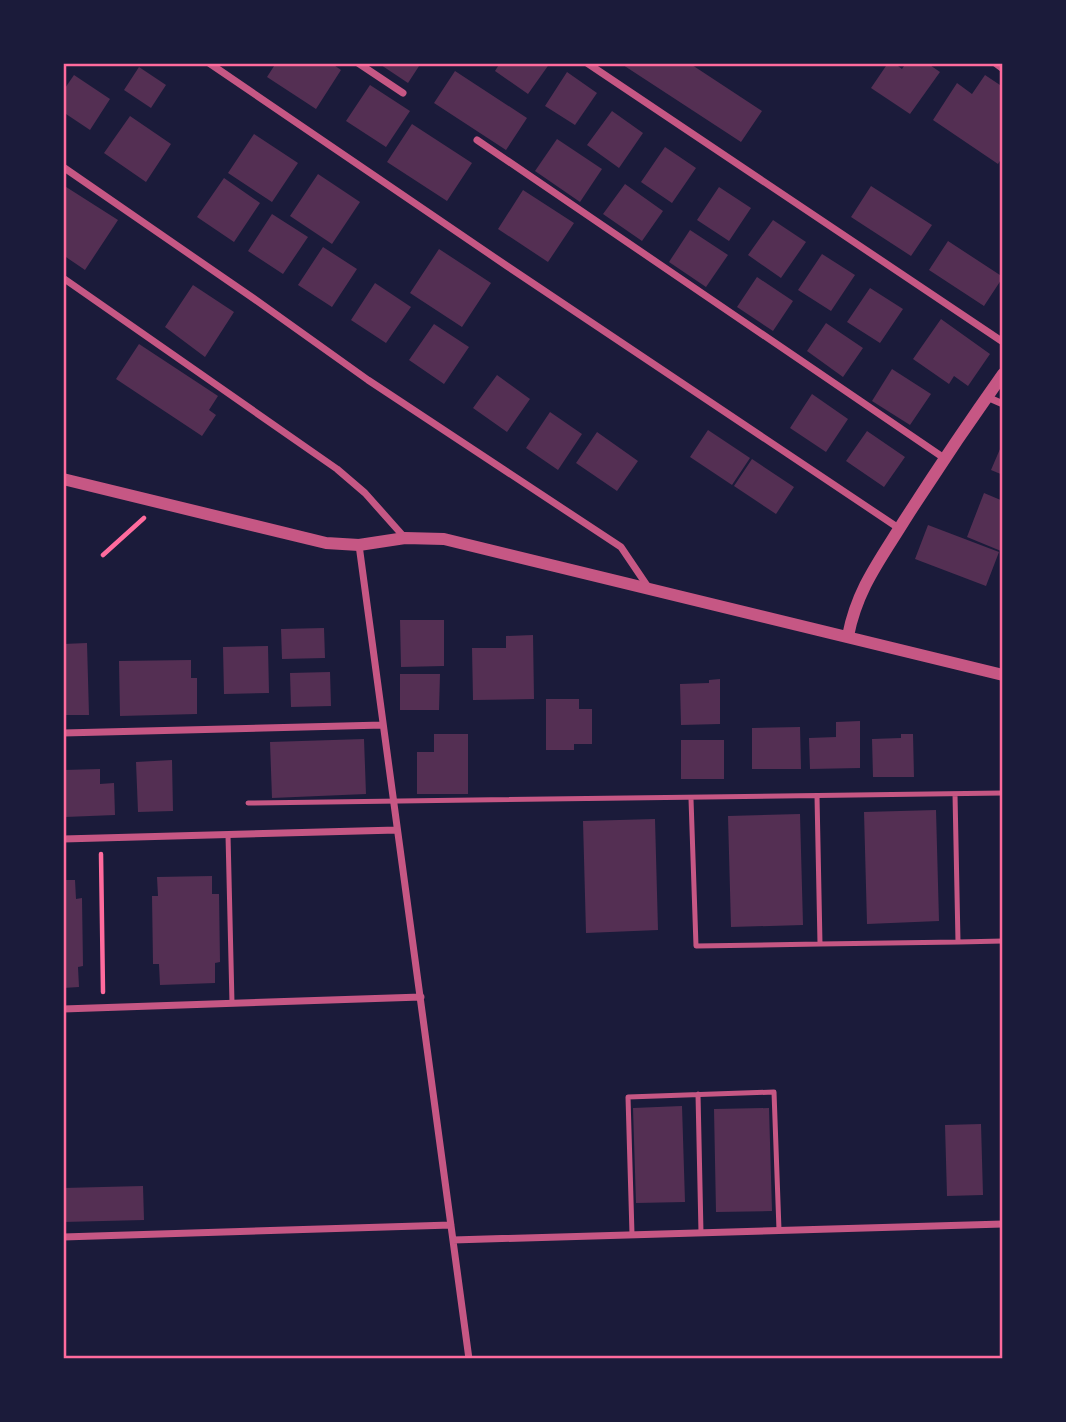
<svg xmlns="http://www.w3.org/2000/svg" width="1066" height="1422" font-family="'PT Serif',serif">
<rect width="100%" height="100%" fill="#1b1b3a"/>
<path fill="#542f53" d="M 276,63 L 331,63 L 341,70 L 316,109 L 267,77 Z
M 378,63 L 421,63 L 408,83 Z
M 500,63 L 550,63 L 528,94 L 495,71 Z
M 620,63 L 689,63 L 762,111 L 741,142 Z
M 888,63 L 894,63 L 902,69 L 906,63 L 927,63 L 940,72 L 910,114 L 871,88 Z
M 139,67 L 166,85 L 151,108 L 124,90 Z
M 455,71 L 527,118 L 506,150 L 434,103 Z
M 567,72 L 597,93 L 575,125 L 545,106 Z
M 74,75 L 110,99 L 90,130 L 63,112 L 63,91 Z
M 985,75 L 1003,87 L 1003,156 L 998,164 L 933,120 L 957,83 L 972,94 Z
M 370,85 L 410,111 L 386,147 L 346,121 Z
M 612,111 L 643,133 L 619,168 L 587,145 Z
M 130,116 L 171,144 L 146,182 L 104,153 Z
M 412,124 L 472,163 L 447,201 L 387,162 Z
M 254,134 L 298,163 L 272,202 L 228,173 Z
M 557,139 L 602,169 L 580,202 L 535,171 Z
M 665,147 L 696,168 L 672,203 L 641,182 Z
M 318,174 L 360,202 L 332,244 L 290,216 Z
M 224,178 L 260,203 L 234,242 L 197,217 Z
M 625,184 L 663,211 L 642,241 L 603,214 Z
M 63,185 L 118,220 L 85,270 L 63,255 Z
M 871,186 L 932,225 L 911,256 L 851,217 Z
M 719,187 L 751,208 L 729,241 L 697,220 Z
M 523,190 L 574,223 L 548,262 L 498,229 Z
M 272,214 L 308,237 L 283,274 L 248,251 Z
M 773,220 L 806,242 L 781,278 L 748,255 Z
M 690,230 L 728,255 L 706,287 L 669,262 Z
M 948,241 L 1003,277 L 984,306 L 929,270 Z
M 323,247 L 357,269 L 332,307 L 298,285 Z
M 439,249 L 491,283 L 462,327 L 410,293 Z
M 822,254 L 855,275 L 831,311 L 798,290 Z
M 757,277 L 793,301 L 773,331 L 737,307 Z
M 375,283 L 411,307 L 386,343 L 351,320 Z
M 193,285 L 234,312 L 205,357 L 165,327 Z
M 870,288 L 903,309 L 880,343 L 847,322 Z
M 941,319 L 990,354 L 968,386 L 954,376 L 949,384 L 913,359 Z
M 826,323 L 863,348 L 843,377 L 807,351 Z
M 434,324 L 469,347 L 444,384 L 409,360 Z
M 139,344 L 218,396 L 209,410 L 216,415 L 202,436 L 116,379 Z
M 892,369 L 931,394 L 910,425 L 872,401 Z
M 497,375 L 530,399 L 507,432 L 473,408 Z
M 812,394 L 848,419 L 826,452 L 790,428 Z
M 550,412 L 582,434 L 558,470 L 526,448 Z
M 708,430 L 750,458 L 732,485 L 690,457 Z
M 867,431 L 905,457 L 884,487 L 846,461 Z
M 597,432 L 638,461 L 617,491 L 576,463 Z
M 1003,442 L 1003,475 L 991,470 Z
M 752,459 L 794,487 L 776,514 L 734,486 Z
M 984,493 L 1003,501 L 1003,546 L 1001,551 L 967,537 Z
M 928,525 L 999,552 L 986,586 L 915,559 Z
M 400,620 L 444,620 L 444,666 L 401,667 Z
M 324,628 L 325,658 L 282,659 L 281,629 Z
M 533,635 L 534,699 L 473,700 L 472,648 L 506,648 L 506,636 Z
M 87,643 L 89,715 L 63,715 L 63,644 Z
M 268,646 L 269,693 L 224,694 L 223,647 Z
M 191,660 L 191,678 L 197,678 L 197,714 L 120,716 L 119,661 Z
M 330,672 L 331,706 L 291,707 L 290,673 Z
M 400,674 L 440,674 L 439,710 L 400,710 Z
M 720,679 L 720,724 L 681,725 L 680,684 L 709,683 L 709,680 Z
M 546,699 L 579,699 L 579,709 L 592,709 L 592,744 L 574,744 L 574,750 L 546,750 Z
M 860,721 L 860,768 L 810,769 L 809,738 L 836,737 L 836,722 Z
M 800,727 L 801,769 L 752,769 L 752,728 Z
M 434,734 L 468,734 L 468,794 L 417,794 L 417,752 L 434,752 Z
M 901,734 L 913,734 L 914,777 L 873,777 L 872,739 L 901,738 Z
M 364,739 L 366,794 L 272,798 L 270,742 Z
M 681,740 L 724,740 L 724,779 L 681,779 Z
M 172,760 L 173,811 L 138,812 L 136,762 Z
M 100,769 L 100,784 L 114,783 L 115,815 L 65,817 L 64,770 Z
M 936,810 L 939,921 L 867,924 L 864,812 Z
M 800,814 L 803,925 L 731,927 L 728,816 Z
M 655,819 L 658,930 L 586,933 L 583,821 Z
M 212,876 L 212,894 L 219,894 L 220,962 L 215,963 L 215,983 L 160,985 L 159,964 L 153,964 L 152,896 L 158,896 L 157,877 Z
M 63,880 L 75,880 L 76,899 L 82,898 L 83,966 L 78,967 L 79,987 L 63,988 Z
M 682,1106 L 685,1202 L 636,1203 L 633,1108 Z
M 769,1108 L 772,1211 L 716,1212 L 714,1109 Z
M 981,1124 L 983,1195 L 947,1196 L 945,1125 Z
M 143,1186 L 144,1220 L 63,1222 L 63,1188 Z"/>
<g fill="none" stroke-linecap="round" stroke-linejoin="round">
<path stroke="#ff6b9d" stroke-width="4.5" d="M 103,555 L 144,518
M 101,854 L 103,992"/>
<path stroke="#c65784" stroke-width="5" d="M 691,799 L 696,946 L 820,944 L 817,796
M 248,803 L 1003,793
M 228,835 L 232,1003
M 958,942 L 1003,941
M 820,944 L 958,942 L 955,794
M 698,1094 L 701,1233
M 632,1234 L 628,1097 L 774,1092 L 779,1230"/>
<path stroke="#c65784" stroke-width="7" d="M 209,63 L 507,266 L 900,529
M 358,63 L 403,93
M 587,63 L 1003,342
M 995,63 L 1003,69
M 477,140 L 944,458
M 63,167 L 253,298 L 368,380 L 621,547 L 648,587
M 63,278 L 337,469 L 365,493 L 405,538
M 987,397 L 1003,404
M 359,545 L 469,1359
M 63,733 L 383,725
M 63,839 L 397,830
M 63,1009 L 421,997
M 63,1237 L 451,1225
M 453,1240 L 1003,1224"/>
<path stroke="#c65784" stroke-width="12" d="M 63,479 L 326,543 L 359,545 L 405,538 L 444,539 L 1003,675
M 848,636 C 857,589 880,560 904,521 C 936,471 969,422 1003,374"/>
</g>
<rect width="1066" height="1422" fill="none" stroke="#1b1b3a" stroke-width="130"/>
<rect x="65" y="65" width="936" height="1292" fill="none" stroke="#ff6b9d" stroke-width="2.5"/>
</svg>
